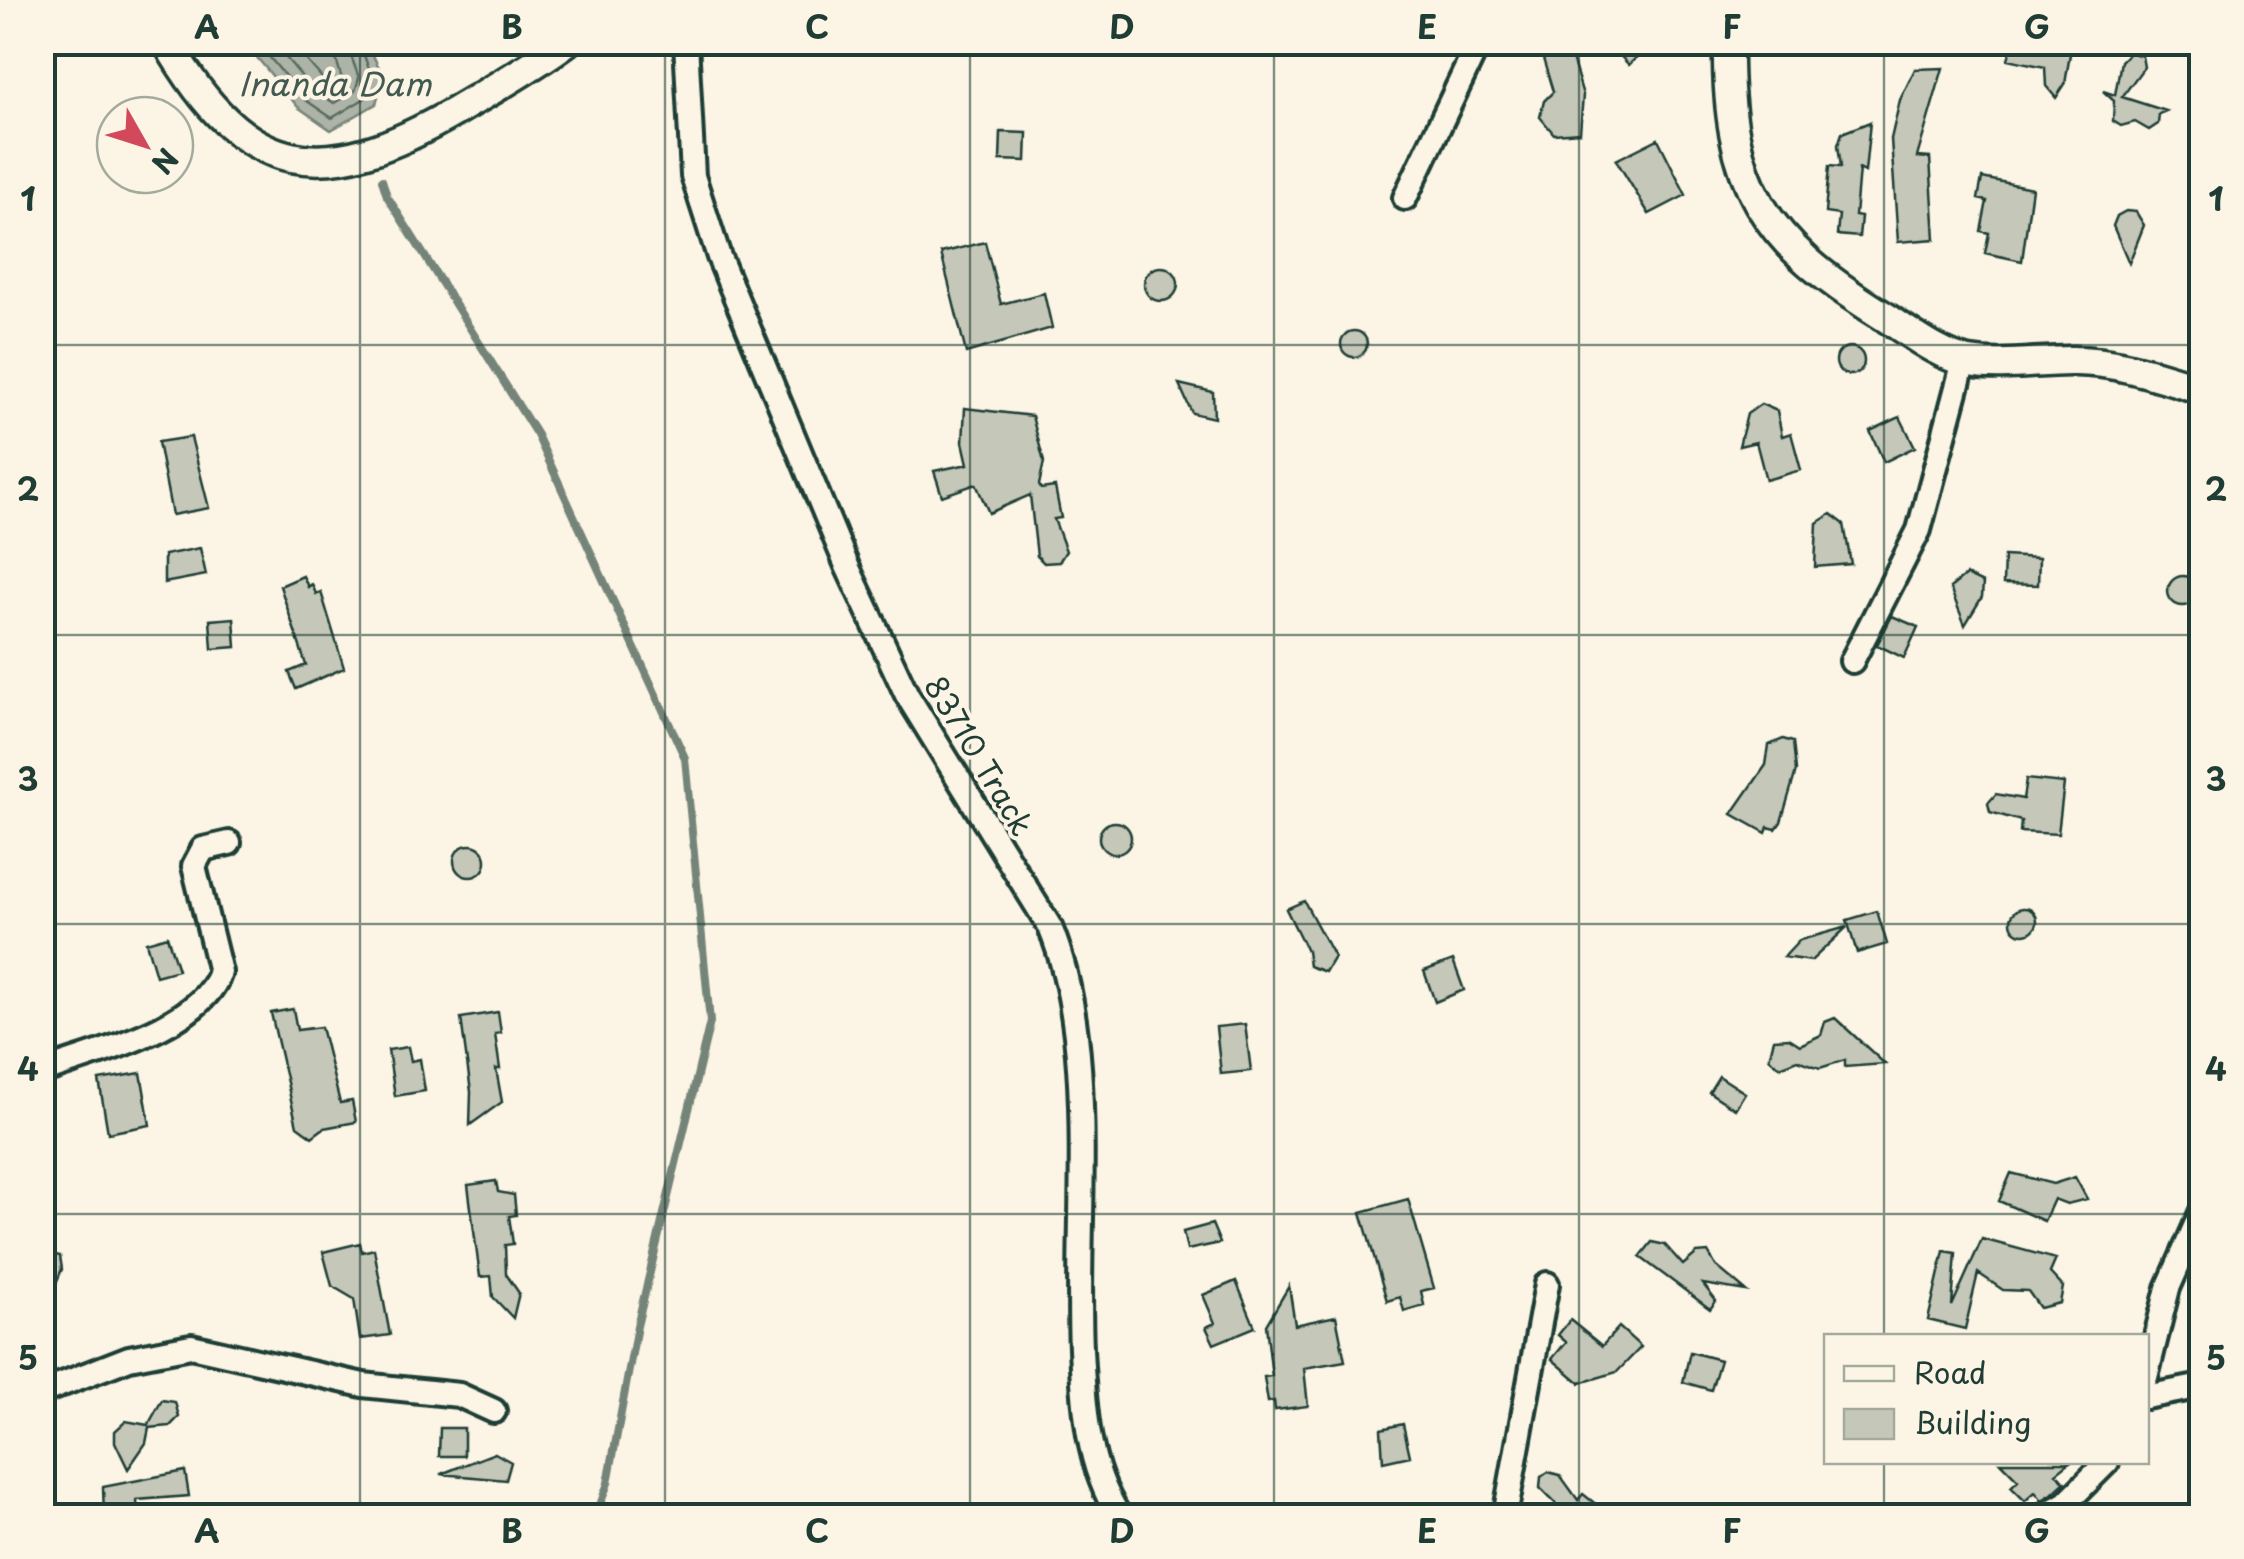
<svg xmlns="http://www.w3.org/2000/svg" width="2244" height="1559" font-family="'Playpen Sans',sans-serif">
<rect width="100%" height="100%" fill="#fcf5e5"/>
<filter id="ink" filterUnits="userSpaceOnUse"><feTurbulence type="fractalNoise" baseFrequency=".01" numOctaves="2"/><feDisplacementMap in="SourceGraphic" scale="20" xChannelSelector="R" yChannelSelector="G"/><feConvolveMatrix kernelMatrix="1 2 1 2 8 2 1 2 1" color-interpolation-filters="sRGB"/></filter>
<g filter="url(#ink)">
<path fill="#aeb3a7" stroke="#758479" stroke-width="2.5" d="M 245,43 L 367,43 L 383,76 L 376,104 L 331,130 L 298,107 Z"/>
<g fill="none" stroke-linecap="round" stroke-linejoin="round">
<path stroke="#586c62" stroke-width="2.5" d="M 257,42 L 304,99 L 332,118 L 367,97 L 372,77 L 359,42
M 273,42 L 312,89 L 334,103 L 355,91 L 359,78 L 346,42
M 291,42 L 322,78 L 336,86 L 342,79 L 331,42"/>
<path stroke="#758479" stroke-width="8" d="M 382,180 L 387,196 L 537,435 L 685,758 L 710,1022 L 637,1326 L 608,1483 L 596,1516"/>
</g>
<path fill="#c5c7b9" stroke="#1f3d34" stroke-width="2.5" d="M 1538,42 L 1567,42 L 1583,95 L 1580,132 L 1554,134 L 1540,117 L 1544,101 L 1553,92 Z
M 1607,42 L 1652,42 L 1629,65 Z
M 2013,42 L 2072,42 L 2065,84 L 2056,98 L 2046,86 L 2045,67 L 2008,59 Z
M 2130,52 L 2142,56 L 2144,67 L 2122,97 L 2166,111 L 2159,114 L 2158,124 L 2149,130 L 2135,122 L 2121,126 L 2113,121 L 2114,101 L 2103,91 L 2115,95 L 2121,61 Z
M 1943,68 L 1917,157 L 1930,158 L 1935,239 L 1898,242 L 1891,139 L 1900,100 L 1915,69 Z
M 1870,122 L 1865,172 L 1859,169 L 1855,216 L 1861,217 L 1859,237 L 1837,235 L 1839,215 L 1825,213 L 1829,166 L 1841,167 L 1838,145 L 1842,133 Z
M 1001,132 L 1027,133 L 1026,161 L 1000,160 Z
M 1658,139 L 1686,195 L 1649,214 L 1616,160 Z
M 1982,178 L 2032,188 L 2022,261 L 1985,253 L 1989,233 L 1981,231 L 1987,201 L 1978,199 Z
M 2126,211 L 2136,212 L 2144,225 L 2129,263 L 2113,226 L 2117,216 Z
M 985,242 L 1001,304 L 1044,293 L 1052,328 L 966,353 L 941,253 Z
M1144 284a17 17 0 1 1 34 0a17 17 0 1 1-34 0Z
M1341 344a13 13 0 1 1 26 0a13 13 0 1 1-26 0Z
M1836 361a14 14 0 1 1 28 0a14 14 0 1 1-28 0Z
M 1179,384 L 1213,392 L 1214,418 L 1192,413 Z
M 1761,404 L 1777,411 L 1782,436 L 1791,433 L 1801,470 L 1766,480 L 1756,442 L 1739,446 L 1747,414 Z
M 965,408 L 1032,416 L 1044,462 L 1039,485 L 1041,489 L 1055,487 L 1061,518 L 1054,519 L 1066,551 L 1059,562 L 1044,563 L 1037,556 L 1030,495 L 989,513 L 976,484 L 942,496 L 934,471 L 968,464 L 963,442 Z
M 1900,417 L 1915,447 L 1884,462 L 1870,431 Z
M 191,437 L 209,508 L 172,515 L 158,442 Z
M 1831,514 L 1844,524 L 1851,564 L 1815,567 L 1817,523 Z
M 200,548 L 206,575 L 164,583 L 164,555 Z
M 2004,556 L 2039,558 L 2038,585 L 2003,584 Z
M 1966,575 L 1983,583 L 1982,597 L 1965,625 L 1950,588 Z
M2168 591a15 15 0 1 1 30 0a15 15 0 1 1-30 0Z
M 303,576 L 308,587 L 312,584 L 316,594 L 321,592 L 344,668 L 296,689 L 289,672 L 306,665 L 280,586 Z
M 1892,616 L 1918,627 L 1904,658 L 1877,645 Z
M 234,618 L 236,647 L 212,649 L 210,620 Z
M 1783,739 L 1793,742 L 1796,771 L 1781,822 L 1776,829 L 1768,827 L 1766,833 L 1732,814 L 1766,765 L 1769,745 Z
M 2026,779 L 2064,783 L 2058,834 L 2020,832 L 2021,821 L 1990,812 L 1988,803 L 1996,794 L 2023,799 Z
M1099 838a16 16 0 1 1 32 0a16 16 0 1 1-32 0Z
M454 861a16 16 0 1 1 32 0a16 16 0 1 1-32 0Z
M 1304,901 L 1334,957 L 1325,972 L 1309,966 L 1307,951 L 1286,909 Z
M2011 921a13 13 0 1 1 26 0a13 13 0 1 1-26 0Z
M 1877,911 L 1887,944 L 1857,953 L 1847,920 Z
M 1847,927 L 1811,961 L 1784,957 L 1800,940 Z
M 167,936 L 178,970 L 156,976 L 146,942 Z
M 1453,960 L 1464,990 L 1435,1002 L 1424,971 Z
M 293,1009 L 297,1030 L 321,1027 L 340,1103 L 352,1101 L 356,1122 L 324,1128 L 312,1137 L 297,1126 L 271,1013 Z
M 498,1012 L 501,1033 L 495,1034 L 500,1069 L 496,1069 L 502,1102 L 470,1125 L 471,1092 L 461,1018 Z
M 1835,1018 L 1885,1064 L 1845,1067 L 1845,1060 L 1820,1068 L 1798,1060 L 1780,1067 L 1769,1058 L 1774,1039 L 1789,1038 L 1800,1045 L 1821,1035 L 1825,1022 Z
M 1245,1024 L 1251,1071 L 1221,1074 L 1216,1027 Z
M 408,1047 L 411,1061 L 420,1059 L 425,1091 L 395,1096 L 388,1050 Z
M 141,1073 L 150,1125 L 108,1133 L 99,1080 Z
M 1719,1076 L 1745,1093 L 1735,1109 L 1709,1092 Z
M 2011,1173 L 2053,1184 L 2075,1177 L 2087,1199 L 2067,1204 L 2054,1199 L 2044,1221 L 1999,1201 Z
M 496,1181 L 498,1192 L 514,1195 L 516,1215 L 509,1216 L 513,1244 L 505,1245 L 506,1274 L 519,1293 L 513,1318 L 493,1297 L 491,1276 L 480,1277 L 468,1185 Z
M 1408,1199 L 1434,1288 L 1421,1291 L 1424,1305 L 1404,1311 L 1400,1297 L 1387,1301 L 1361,1212 Z
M 1212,1224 L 1220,1243 L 1187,1250 L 1183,1232 Z
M 1982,1239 L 2056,1259 L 2050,1273 L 2063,1287 L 2060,1303 L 2040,1308 L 2028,1291 L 2003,1290 L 1978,1273 L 1965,1329 L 1928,1320 L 1944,1251 L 1956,1253 L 1952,1306 Z
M 1652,1242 L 1665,1245 L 1683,1265 L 1697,1253 L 1708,1252 L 1716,1266 L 1746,1291 L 1703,1284 L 1716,1301 L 1710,1309 L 1640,1257 Z
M 360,1243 L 362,1252 L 374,1249 L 390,1335 L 360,1339 L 354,1299 L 332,1286 L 323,1252 Z
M 42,1252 L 60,1256 L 62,1269 L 42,1316 Z
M 1236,1281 L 1255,1327 L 1214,1344 L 1206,1327 L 1215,1323 L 1203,1295 Z
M 1289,1286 L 1295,1325 L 1336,1316 L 1345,1361 L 1304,1368 L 1308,1406 L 1275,1410 L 1274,1401 L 1268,1402 L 1264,1377 L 1272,1376 L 1266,1325 Z
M 1570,1320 L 1602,1346 L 1619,1327 L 1641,1347 L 1617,1372 L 1580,1383 L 1552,1359 L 1566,1342 L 1558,1335 Z
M 1690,1352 L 1720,1360 L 1711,1390 L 1683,1382 Z
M 162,1400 L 175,1402 L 179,1417 L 170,1426 L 149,1428 L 146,1443 L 128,1469 L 115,1442 L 115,1431 L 126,1421 L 148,1425 Z
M 1403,1424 L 1410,1456 L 1383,1462 L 1381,1429 Z
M 440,1428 L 464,1428 L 464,1456 L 439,1456 Z
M 495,1453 L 511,1462 L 506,1480 L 441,1474 Z
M 2000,1462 L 2070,1462 L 2056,1473 L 2065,1482 L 2052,1494 L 2042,1500 L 2035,1492 L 2025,1501 L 2011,1487 L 2018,1480 Z
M 185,1471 L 189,1496 L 137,1500 L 138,1516 L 104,1516 L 103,1487 Z
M 1548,1472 L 1560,1475 L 1578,1500 L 1583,1494 L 1611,1516 L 1543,1516 L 1557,1505 L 1540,1488 L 1541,1477 Z"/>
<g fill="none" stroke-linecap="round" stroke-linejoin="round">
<defs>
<path id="minor" d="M 686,42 L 693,176 L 719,257 L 847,566 L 907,695 L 1050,927 C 1099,1046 1075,1219 1081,1349 C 1084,1408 1087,1465 1119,1516
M 1405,198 L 1479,42
M 1852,661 L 1919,530 L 1964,361
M 42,1072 C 93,1053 201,1028 220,972 L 194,866 L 203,849 L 229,843
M 2146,1377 L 2168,1288 L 2202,1211
M 42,1392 L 129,1358 L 191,1346 L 363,1385 L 459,1395 L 494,1411
M 2146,1397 L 2202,1386
M 1505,1516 L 1547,1284
M 2043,1516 L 2065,1504 L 2107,1462"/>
<path id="tertiary" d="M 167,42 C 246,180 324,188 456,111 C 493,89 531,68 566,42
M 1728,42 C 1726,185 1763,241 1882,315 C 1908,331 1938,356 1969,362 C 2004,368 2041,360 2075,361 C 2118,361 2161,377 2202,389"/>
</defs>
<use href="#minor" stroke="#1f3d34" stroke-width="30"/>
<use href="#tertiary" stroke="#1f3d34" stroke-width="35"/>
<use href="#minor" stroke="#fcf5e5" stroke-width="22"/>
<use href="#tertiary" stroke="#fcf5e5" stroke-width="28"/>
</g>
</g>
<path fill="none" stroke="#1f3d34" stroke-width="2.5" stroke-opacity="0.55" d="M 360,42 L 360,1516M 665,42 L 665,1516M 970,42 L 970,1516M 1274,42 L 1274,1516M 1579,42 L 1579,1516M 1884,42 L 1884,1336M 42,345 L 2202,345M 42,635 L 2202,635M 42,924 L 2202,924M 42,1214 L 2202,1214M 1884,1462 L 1884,1516"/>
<g text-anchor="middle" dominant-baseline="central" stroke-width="8" stroke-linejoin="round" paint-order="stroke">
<g font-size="30" fill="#1f3d34" stroke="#fcf5e5">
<text transform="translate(980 755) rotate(59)">83710 Track</text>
</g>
<g font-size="32" font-style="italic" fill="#435a51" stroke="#fcf5e5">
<text x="335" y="83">Inanda Dam</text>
</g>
</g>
<rect width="2244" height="1559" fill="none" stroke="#fcf5e5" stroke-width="110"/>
<rect x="1824" y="1334" width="325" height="130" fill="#fcf5e5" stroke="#a4ab9e" stroke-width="2.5"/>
<rect x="1844" y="1366" width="50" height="15" fill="#fcf5e5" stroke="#a4ab9e" stroke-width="2.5"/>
<text x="1914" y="1384" font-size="30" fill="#1f3d34">Road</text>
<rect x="1844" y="1409" width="50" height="30" fill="#c5c7b9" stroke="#a4ab9e" stroke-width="2.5"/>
<text x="1914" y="1434" font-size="30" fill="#1f3d34">Building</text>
<g transform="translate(145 145) rotate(129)"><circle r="48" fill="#fcf5e5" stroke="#a4ab9e" stroke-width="2.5"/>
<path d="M0-8L18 38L0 25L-18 38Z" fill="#d1495b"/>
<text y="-15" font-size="28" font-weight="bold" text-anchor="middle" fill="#1f3d34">N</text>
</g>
<rect x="55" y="55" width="2134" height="1449" fill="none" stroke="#1f3d34" stroke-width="4"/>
<g font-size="32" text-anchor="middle" font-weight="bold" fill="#1f3d34">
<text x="207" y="39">A</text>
<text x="512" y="39">B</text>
<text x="817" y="39">C</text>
<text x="1122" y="39">D</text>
<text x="1427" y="39">E</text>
<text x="1732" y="39">F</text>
<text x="2037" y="39">G</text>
<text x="28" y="211">1</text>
<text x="2216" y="211">1</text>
<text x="28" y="501">2</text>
<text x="2216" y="501">2</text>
<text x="28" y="791">3</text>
<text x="2216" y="791">3</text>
<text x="28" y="1081">4</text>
<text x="2216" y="1081">4</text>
<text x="28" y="1370">5</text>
<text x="2216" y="1370">5</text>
<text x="207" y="1543">A</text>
<text x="512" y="1543">B</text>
<text x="817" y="1543">C</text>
<text x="1122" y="1543">D</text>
<text x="1427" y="1543">E</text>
<text x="1732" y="1543">F</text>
<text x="2037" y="1543">G</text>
</g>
</svg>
